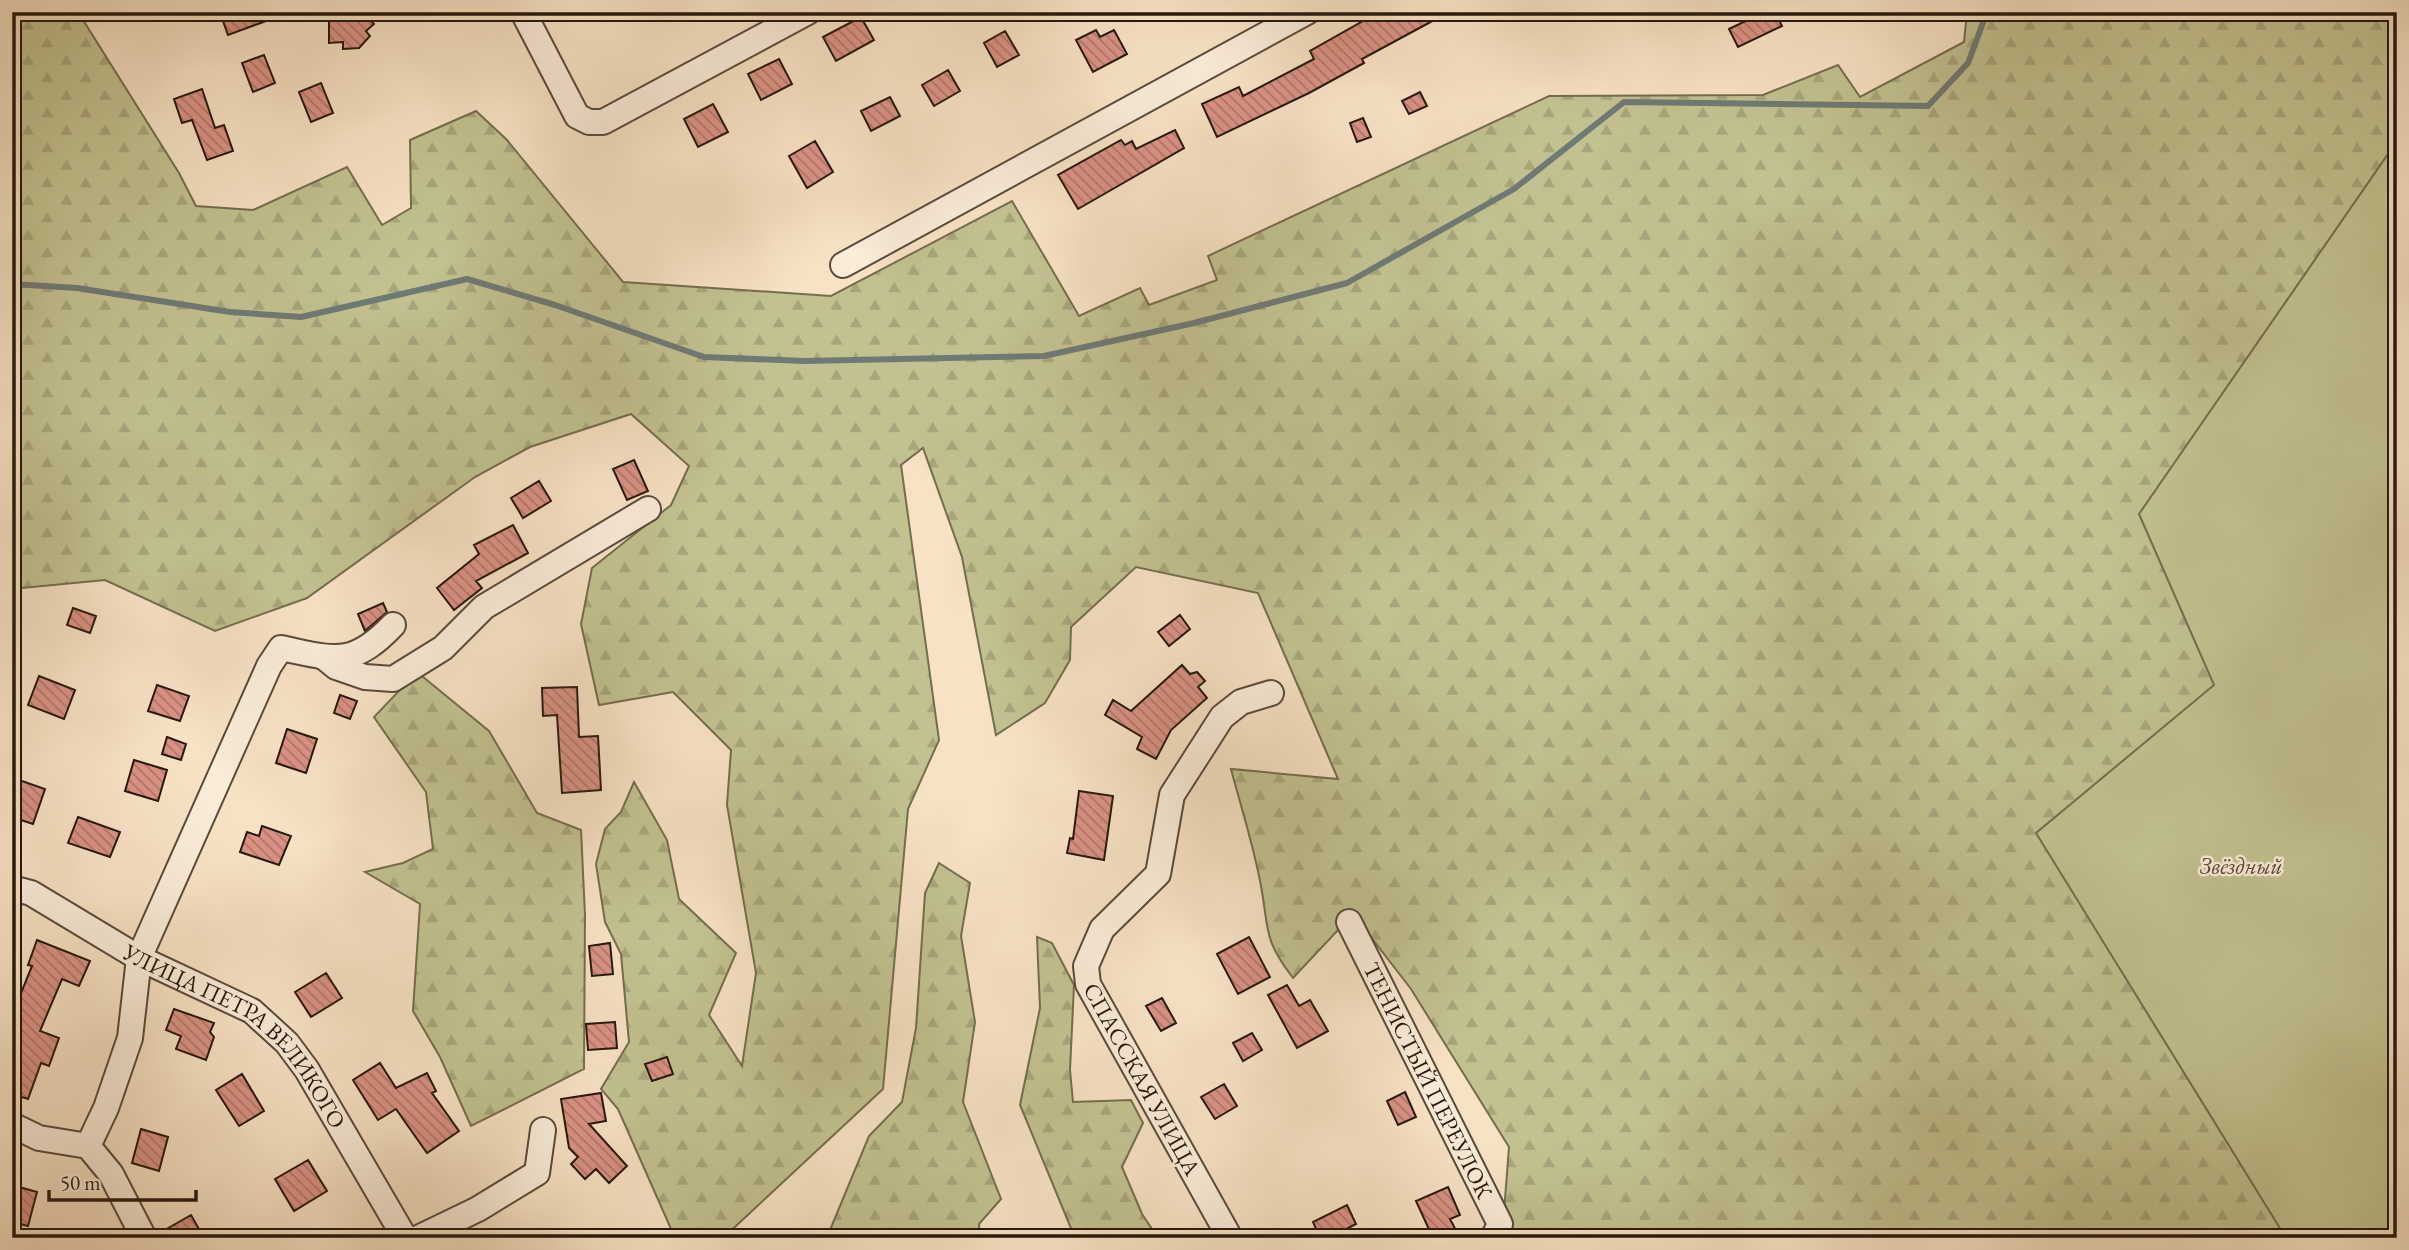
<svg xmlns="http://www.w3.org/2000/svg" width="2409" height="1250" font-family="'EB Garamond',serif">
<defs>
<pattern id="forest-firs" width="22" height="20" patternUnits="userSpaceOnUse" patternTransform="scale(1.75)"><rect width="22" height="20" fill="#c2c290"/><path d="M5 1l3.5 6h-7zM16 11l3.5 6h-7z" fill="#a7a67b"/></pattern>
<pattern id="building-back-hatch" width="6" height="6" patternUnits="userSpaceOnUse" patternTransform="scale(1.75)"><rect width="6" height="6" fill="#da9284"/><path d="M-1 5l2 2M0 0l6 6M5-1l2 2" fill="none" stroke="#b1766a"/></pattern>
</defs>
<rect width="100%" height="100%" fill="#f7e2c4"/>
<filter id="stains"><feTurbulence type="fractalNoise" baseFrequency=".00286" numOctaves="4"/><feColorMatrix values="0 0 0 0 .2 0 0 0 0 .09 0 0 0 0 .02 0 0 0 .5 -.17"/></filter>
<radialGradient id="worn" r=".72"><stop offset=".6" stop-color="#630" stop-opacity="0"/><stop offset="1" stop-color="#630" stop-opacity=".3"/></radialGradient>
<path fill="url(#forest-firs)" stroke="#746d4e" stroke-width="2" d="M 12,12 L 78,12 L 179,173 L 196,206 L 253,210 L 347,167 L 382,225 L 411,208 L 410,140 L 476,111 L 507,140 L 623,282 L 831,296 L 1012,201 L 1079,316 L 1140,288 L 1149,305 L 1217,280 L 1208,256 L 1549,96 L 1763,95 L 1838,65 L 1860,97 L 1964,42 L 1967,12 L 2397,12 L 2397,1232 L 2389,1238 L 1502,1238 L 1509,1147 L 1411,989 L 1353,914 L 1293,978 C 1263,939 1269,930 1261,886 C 1254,847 1241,807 1231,769 L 1338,779 L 1258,593 L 1136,567 L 1071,627 L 1070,660 L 1045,703 L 996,735 L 962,557 L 923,448 L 901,465 L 939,740 L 908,809 L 883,1089 L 723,1238 L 675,1238 L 618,1109 L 601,1089 L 629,1042 L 621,954 L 605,922 L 596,864 L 605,829 L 621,812 L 634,782 L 667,840 L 679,899 L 736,953 L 709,1015 L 742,1066 L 756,973 L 727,805 L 731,750 L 673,692 L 599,705 L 581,624 L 592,568 L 671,505 L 689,466 L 631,414 L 530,447 L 475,477 L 307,598 L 215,631 L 105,580 L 12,589 Z
M 417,672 L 489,731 L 537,813 L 581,830 L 585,915 L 584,1069 L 471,1126 L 440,1057 L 413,1011 L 420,904 L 365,872 L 403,863 L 433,849 L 426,792 L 374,717 Z
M 939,863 L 970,883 L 961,936 L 975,1022 L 963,1102 L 1001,1199 L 979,1224 L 980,1238 L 835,1238 L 830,1230 L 869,1136 L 902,1102 L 916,1028 L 925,893 Z
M 1037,937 L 1052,943 L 1074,985 L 1070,1070 L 1073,1102 L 1131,1100 L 1143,1123 L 1122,1167 L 1142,1214 L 1158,1238 L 1075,1238 L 1020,1105 L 1040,1008 Z"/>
<path fill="#c2c290" stroke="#746d4e" stroke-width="2" d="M 2397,141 L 2397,1232 L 2389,1238 L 2286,1238 L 2036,833 L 2214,685 L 2139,514 Z"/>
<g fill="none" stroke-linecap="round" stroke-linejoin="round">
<path stroke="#6f7a76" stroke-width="6" d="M 12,284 L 77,288 L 230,312 L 301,317 L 467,279 L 555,305 L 704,357 L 805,361 L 1044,356 L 1194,323 L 1347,283 L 1514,189 L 1624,102 L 1928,106 L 1968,63 L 1987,12"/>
</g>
<path fill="url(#building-back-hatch)" stroke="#26180d" stroke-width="2" d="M 247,12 L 285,12 L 285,14 L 228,35 L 223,21 Z
M 329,12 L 363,12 L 374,24 L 366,31 L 370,36 L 359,48 L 343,49 L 343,42 L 329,43 Z
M 1379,12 L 1449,12 L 1362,59 L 1364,63 L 1309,93 L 1217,137 L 1202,104 L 1239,87 L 1243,96 L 1314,59 L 1310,51 Z
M 1764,12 L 1775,12 L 1782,26 L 1738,47 L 1729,29 Z
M 861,17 L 874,40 L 836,61 L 823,37 Z
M 1096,30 L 1100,37 L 1114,30 L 1127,54 L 1093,72 L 1076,40 Z
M 1005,31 L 1019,55 L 997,67 L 984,43 Z
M 264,55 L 275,83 L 253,92 L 242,63 Z
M 779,59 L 792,84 L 761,100 L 748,74 Z
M 948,70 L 960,91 L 934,106 L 922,85 Z
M 321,83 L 333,113 L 311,122 L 299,92 Z
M 202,89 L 215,128 L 224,125 L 233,151 L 207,160 L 192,120 L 182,123 L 174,99 Z
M 1420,92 L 1427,106 L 1409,114 L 1402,101 Z
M 890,97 L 900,116 L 871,131 L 861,111 Z
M 713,104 L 728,132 L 698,147 L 684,119 Z
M 1363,118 L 1371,137 L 1357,142 L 1350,123 Z
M 1175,130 L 1184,148 L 1078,209 L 1058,175 L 1121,140 L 1125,145 L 1132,141 L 1136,149 Z
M 815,141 L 833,172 L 807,188 L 789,156 Z
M 634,460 L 648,491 L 627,500 L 613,469 Z
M 539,481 L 551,501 L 523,518 L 511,498 Z
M 513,525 L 528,553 L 476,581 L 482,588 L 454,610 L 437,588 L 479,554 L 474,545 Z
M 383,603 L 387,612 L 365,631 L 358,614 Z
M 73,608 L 96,616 L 90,633 L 67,625 Z
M 1180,615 L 1190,629 L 1169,646 L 1158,632 Z
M 1182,665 L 1190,674 L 1197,672 L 1205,681 L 1198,687 L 1207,698 L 1171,730 L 1156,759 L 1137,749 L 1142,737 L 1105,715 L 1113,700 L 1131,711 Z
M 39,676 L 75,690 L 64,719 L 28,705 Z
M 157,685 L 189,696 L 180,721 L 148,711 Z
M 577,687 L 579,737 L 598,736 L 601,790 L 562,793 L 557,715 L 543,716 L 542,688 Z
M 340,695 L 357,701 L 350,719 L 334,713 Z
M 287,729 L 317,739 L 306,773 L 276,763 Z
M 167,737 L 186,744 L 181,760 L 162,754 Z
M 134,760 L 167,770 L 158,801 L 125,791 Z
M 19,780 L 45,789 L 33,824 L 12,817 L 12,799 Z
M 1079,791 L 1113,796 L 1104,860 L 1067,853 L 1070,838 L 1073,839 Z
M 78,817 L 120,832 L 110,857 L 68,843 Z
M 262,826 L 291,836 L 279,865 L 240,852 L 247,832 L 259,836 Z
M 1249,937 L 1270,977 L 1238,994 L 1217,954 Z
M 37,940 L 90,961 L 79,986 L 62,979 L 40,1031 L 59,1038 L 49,1066 L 41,1063 L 28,1099 L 12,1094 L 12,1036 L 21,1011 L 15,1008 L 32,966 L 28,965 Z
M 610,943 L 613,974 L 592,976 L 589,946 Z
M 326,973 L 342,998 L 311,1017 L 295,992 Z
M 1287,985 L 1299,1006 L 1310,1000 L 1328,1031 L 1297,1048 L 1268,995 Z
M 1162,998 L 1176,1023 L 1161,1031 L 1146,1006 Z
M 174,1009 L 214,1023 L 210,1032 L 214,1037 L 206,1060 L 176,1049 L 181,1036 L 166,1030 Z
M 615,1022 L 617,1048 L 588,1050 L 586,1024 Z
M 1252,1033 L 1262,1050 L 1243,1061 L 1233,1043 Z
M 667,1057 L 673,1074 L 652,1081 L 645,1064 Z
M 380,1063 L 396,1088 L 427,1073 L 436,1091 L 432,1093 L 459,1131 L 427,1153 L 396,1109 L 378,1120 L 353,1080 Z
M 242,1074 L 264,1111 L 239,1126 L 216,1090 Z
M 1224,1084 L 1237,1106 L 1215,1119 L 1201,1097 Z
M 1405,1092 L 1416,1117 L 1398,1125 L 1387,1101 Z
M 601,1093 L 606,1121 L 589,1124 L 627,1166 L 609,1183 L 596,1169 L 585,1179 L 571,1164 L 578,1157 L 569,1148 L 561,1099 Z
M 141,1129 L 168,1137 L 159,1171 L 132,1163 Z
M 308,1160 L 327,1191 L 294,1211 L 275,1179 Z
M 12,1185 L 37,1192 L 28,1226 L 12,1222 Z
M 1448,1187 L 1460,1215 L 1450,1219 L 1460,1238 L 1433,1238 L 1416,1201 Z
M 1347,1205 L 1356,1224 L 1329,1238 L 1320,1238 L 1313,1222 Z
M 191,1215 L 204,1238 L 159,1238 L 158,1234 Z"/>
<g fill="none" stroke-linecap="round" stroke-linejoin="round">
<defs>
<g id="minor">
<path d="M 523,12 L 577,116 L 589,122 L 603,122 L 808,12"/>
<path d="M 843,265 L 1307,12"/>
<path d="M 325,658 L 336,667 L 365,677 L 393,679 L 443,648 L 484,607 L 648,509"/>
<path id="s1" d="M 12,888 L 31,893 L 139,958 L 252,1011 L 287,1043 L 307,1070 L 405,1238"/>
<path id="s2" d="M 1349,922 L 1500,1224 L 1493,1238"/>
<path d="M 12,1125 L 39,1138 L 88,1146 L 111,1174 L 144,1238"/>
<path d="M 88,1146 L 106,1108 L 130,1038 L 139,958 L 269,666 L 281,648 C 334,659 352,668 393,625"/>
<path d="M 418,1238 L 478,1209 L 537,1173 L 543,1130"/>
<path d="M 1230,1238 L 1088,984 L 1086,966 L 1102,929 L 1158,874 L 1172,795 L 1222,717 L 1241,702 L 1271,693"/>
</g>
</defs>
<use href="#minor" stroke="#5a4a3b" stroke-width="28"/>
<use href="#minor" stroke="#faecd9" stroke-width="24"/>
</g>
<g text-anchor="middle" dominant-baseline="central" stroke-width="5" stroke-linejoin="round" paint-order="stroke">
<g font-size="23" font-style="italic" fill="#554b34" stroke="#faecd9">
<text x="2241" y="866">Звёздный</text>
</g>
<g font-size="23" fill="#26180d" stroke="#faecd9">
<text stroke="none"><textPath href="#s1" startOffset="273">УЛИЦА ПЕТРА ВЕЛИКОГО</textPath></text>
<text transform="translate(1142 1079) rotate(61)">СПАССКАЯ УЛИЦА</text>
<text stroke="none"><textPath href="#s2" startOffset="177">ТЕНИСТЫЙ ПЕРЕУЛОК</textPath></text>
</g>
</g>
<rect width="2409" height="1250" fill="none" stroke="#f7e2c4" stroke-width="42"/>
<rect x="14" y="14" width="2381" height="1222" fill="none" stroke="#26180d" stroke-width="3.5"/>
<rect x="21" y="21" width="2367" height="1208" fill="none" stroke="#26180d" stroke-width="2"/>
<path d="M49 1190v10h147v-10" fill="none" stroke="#26180d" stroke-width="3.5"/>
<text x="60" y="1190" font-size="21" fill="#26180d" stroke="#faecd9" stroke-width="5" paint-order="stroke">50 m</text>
<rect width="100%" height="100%" filter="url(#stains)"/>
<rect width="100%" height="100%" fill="url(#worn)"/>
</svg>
